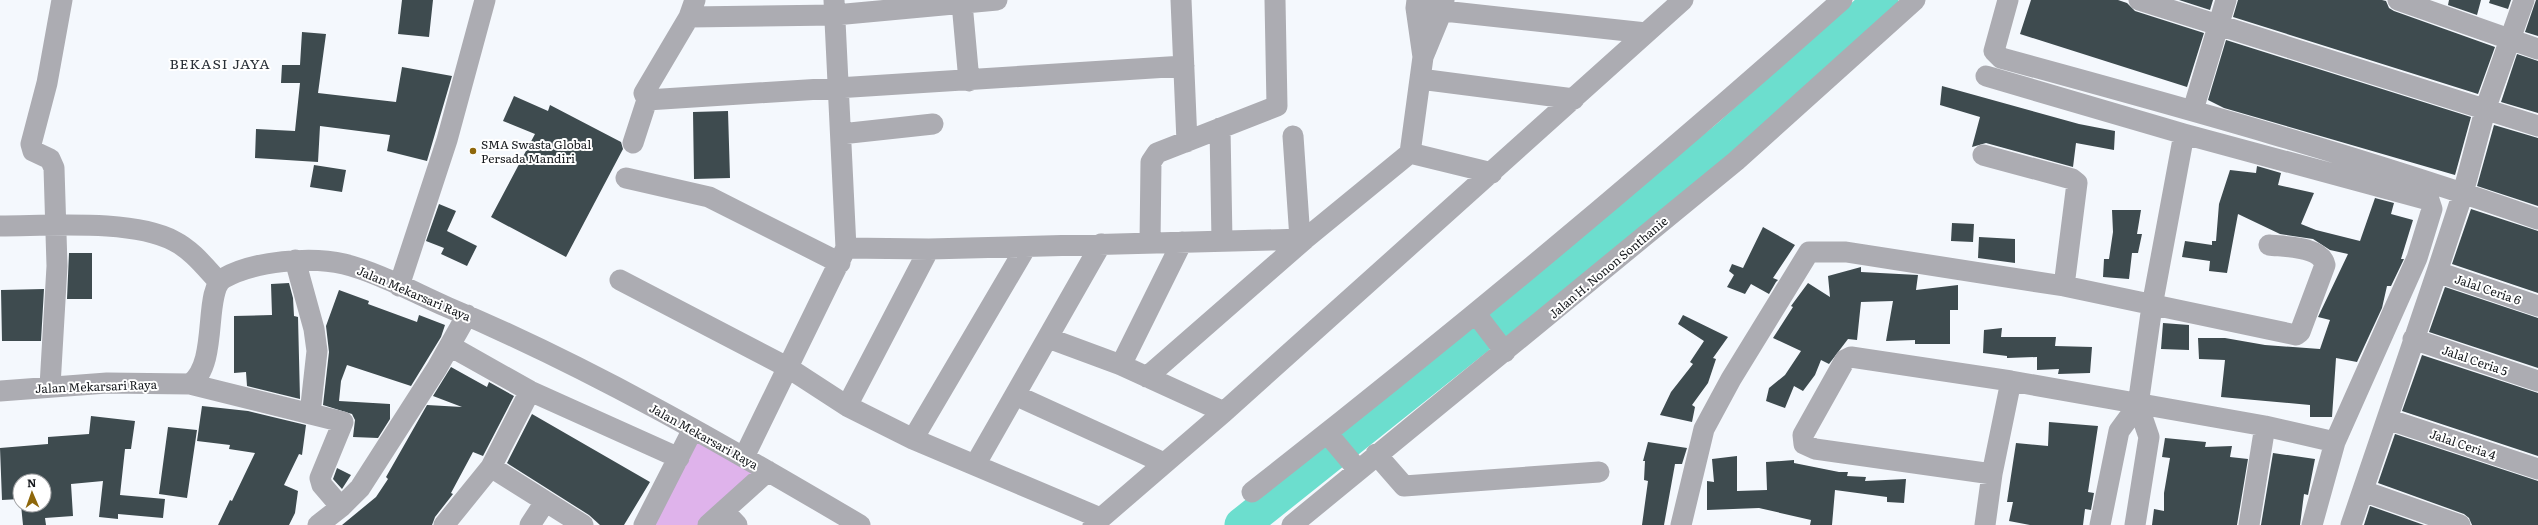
<svg xmlns="http://www.w3.org/2000/svg" width="2538" height="525" font-family="Literata,serif">
<rect width="100%" height="100%" fill="#f4f8fd"/>
<path fill="#dfb3eb" d="M 693,429 L 768,471 L 708,525 L 644,525 Z"/>
<g fill="none" stroke-linecap="round" stroke-linejoin="round">
<path stroke="#6cdece" stroke-width="35" d="M 1242,525 L 1727,138 L 1881,0"/>
</g>
<path fill="#3e4b4f" d="M 402,0 L 433,0 L 429,37 L 398,34 Z
M 2031,0 L 2118,0 L 2127,3 L 2135,11 L 2204,33 L 2187,87 L 2020,34 Z
M 2179,0 L 2213,0 L 2210,10 Z
M 2238,0 L 2382,0 L 2386,1 L 2389,8 L 2394,11 L 2495,47 L 2478,94 L 2233,17 Z
M 2449,0 L 2481,0 L 2477,15 L 2448,5 Z
M 2490,0 L 2511,0 L 2508,9 L 2489,3 Z
M 2536,0 L 2538,0 L 2538,36 L 2525,32 Z
M 302,32 L 326,34 L 318,93 L 396,102 L 402,67 L 452,76 L 427,161 L 387,151 L 390,135 L 320,126 L 318,162 L 255,158 L 256,129 L 295,131 L 300,83 L 281,83 L 282,65 L 300,65 Z
M 2226,40 L 2471,117 L 2455,175 L 2224,108 L 2208,100 Z
M 2517,54 L 2538,61 L 2538,113 L 2501,102 Z
M 1942,86 L 2079,124 L 2115,131 L 2114,150 L 2076,143 L 2073,167 L 1986,143 L 1972,147 L 1980,117 L 1940,105 Z
M 514,96 L 548,111 L 550,105 L 621,142 L 623,149 L 566,257 L 491,217 L 535,134 L 503,121 Z
M 728,111 L 730,178 L 694,179 L 693,112 Z
M 2494,125 L 2538,138 L 2538,206 L 2477,186 Z
M 314,165 L 346,170 L 342,192 L 310,187 Z
M 2257,166 L 2281,173 L 2278,185 L 2314,193 L 2301,224 L 2316,230 L 2360,241 L 2375,198 L 2394,203 L 2391,214 L 2413,220 L 2401,259 L 2404,259 L 2391,286 L 2387,286 L 2382,308 L 2357,362 L 2336,358 L 2332,417 L 2310,417 L 2310,405 L 2221,397 L 2225,360 L 2199,359 L 2198,338 L 2225,338 L 2265,345 L 2320,349 L 2330,320 L 2318,317 L 2348,254 L 2330,250 L 2313,239 L 2280,234 L 2238,214 L 2227,273 L 2209,271 L 2210,261 L 2182,257 L 2185,241 L 2212,245 L 2212,241 L 2216,241 L 2219,204 L 2230,170 L 2256,173 Z
M 439,204 L 456,211 L 447,231 L 477,246 L 467,266 L 441,254 L 444,248 L 426,241 Z
M 2471,209 L 2538,231 L 2538,293 L 2452,264 Z
M 2112,210 L 2141,210 L 2137,234 L 2142,234 L 2138,253 L 2132,253 L 2129,279 L 2103,277 L 2104,259 L 2109,259 L 2113,232 Z
M 1952,223 L 1974,224 L 1973,242 L 1951,241 Z
M 1763,227 L 1795,245 L 1773,278 L 1778,280 L 1776,282 L 1769,294 L 1751,284 L 1745,294 L 1727,287 L 1734,275 L 1729,271 L 1732,264 L 1743,268 Z
M 1979,237 L 2015,239 L 2015,263 L 1978,258 Z
M 69,253 L 92,253 L 92,299 L 67,299 Z
M 1861,267 L 1861,272 L 1918,275 L 1916,290 L 1958,285 L 1958,310 L 1950,310 L 1950,344 L 1915,344 L 1915,340 L 1886,341 L 1893,301 L 1861,302 L 1857,340 L 1848,339 L 1829,364 L 1821,360 L 1815,375 L 1803,391 L 1794,386 L 1785,408 L 1766,401 L 1769,388 L 1785,375 L 1801,351 L 1773,338 L 1793,307 L 1791,306 L 1808,283 L 1830,297 L 1828,276 Z
M 289,283 L 293,298 L 294,316 L 298,317 L 300,399 L 247,386 L 246,372 L 234,373 L 234,316 L 272,315 L 271,284 Z
M 2445,287 L 2538,318 L 2538,368 L 2429,332 Z
M 44,289 L 41,341 L 2,341 L 1,290 Z
M 339,290 L 369,301 L 368,304 L 417,322 L 419,315 L 445,325 L 441,337 L 411,386 L 347,365 L 341,381 L 339,401 L 390,404 L 390,419 L 378,438 L 353,437 L 355,420 L 352,414 L 323,405 L 329,352 L 326,326 Z
M 1683,315 L 1728,337 L 1713,358 L 1716,359 L 1708,383 L 1692,405 L 1695,407 L 1692,422 L 1660,415 L 1671,392 L 1693,364 L 1690,362 L 1704,341 L 1678,324 Z
M 2163,323 L 2189,325 L 2189,350 L 2161,349 Z
M 2002,328 L 2001,337 L 2056,337 L 2055,346 L 2092,347 L 2090,373 L 2058,374 L 2059,369 L 2037,370 L 2037,357 L 2007,358 L 2007,356 L 1983,353 L 1984,330 Z
M 2422,355 L 2538,393 L 2538,456 L 2402,411 Z
M 451,367 L 487,387 L 489,382 L 514,396 L 483,456 L 473,452 L 451,493 L 453,494 L 435,517 L 432,525 L 342,525 L 376,497 L 388,479 L 386,477 L 427,405 L 462,407 L 433,396 Z
M 202,406 L 248,411 L 306,425 L 302,455 L 299,454 L 284,485 L 298,491 L 295,513 L 289,525 L 218,525 L 230,500 L 232,501 L 255,453 L 229,449 L 230,445 L 197,441 Z
M 532,414 L 650,482 L 624,525 L 600,525 L 589,515 L 507,463 Z
M 91,416 L 135,421 L 131,449 L 125,449 L 120,495 L 165,499 L 163,518 L 118,514 L 118,519 L 99,517 L 103,481 L 71,484 L 73,516 L 45,518 L 46,525 L 23,525 L 21,505 L 44,505 L 44,481 L 20,481 L 20,499 L 2,500 L 0,448 L 48,444 L 48,437 L 89,434 Z
M 2049,422 L 2098,426 L 2088,492 L 2094,493 L 2091,510 L 2085,509 L 2083,525 L 2030,525 L 2009,521 L 2013,502 L 2007,502 L 2016,443 L 2048,446 Z
M 168,427 L 197,430 L 187,498 L 159,494 Z
M 2395,434 L 2538,481 L 2538,525 L 2472,525 L 2469,518 L 2464,514 L 2378,483 Z
M 2165,438 L 2206,442 L 2205,447 L 2232,446 L 2230,457 L 2248,459 L 2237,525 L 2152,525 L 2154,509 L 2164,511 L 2164,493 L 2170,458 L 2162,457 Z
M 1648,442 L 1687,448 L 1682,464 L 1675,464 L 1664,525 L 1642,525 L 1648,481 L 1644,480 L 1645,461 L 1643,461 Z
M 2273,453 L 2315,459 L 2308,495 L 2304,494 L 2300,525 L 2261,525 Z
M 1737,456 L 1737,491 L 1767,490 L 1766,462 L 1794,460 L 1794,463 L 1839,472 L 1848,472 L 1847,476 L 1866,477 L 1865,481 L 1906,479 L 1904,503 L 1887,502 L 1887,497 L 1835,490 L 1832,525 L 1810,525 L 1811,520 L 1759,508 L 1707,510 L 1707,481 L 1714,482 L 1712,459 Z
M 337,468 L 351,475 L 342,489 L 333,479 Z
M 2370,506 L 2424,525 L 2364,525 Z"/>
<g fill="none" stroke-linecap="round" stroke-linejoin="round">
<path stroke="#acacb2" stroke-width="21" d="M 695,0 L 689,17 L 644,93 L 647,100 L 1184,66
M 1181,0 L 1187,142
M 1417,0 L 1416,8 L 1423,57
M 2008,0 L 1994,51 L 2001,58 C 2181,107 2362,157 2538,219
M 2139,0 L 2538,126
M 2398,0 L 2538,49
M 962,3 L 969,81
M 1416,8 L 1646,33
M 689,17 L 835,15 L 997,0
M 1986,76 L 2184,134 L 2429,200 L 2432,209 L 2417,258 L 2335,442 L 2312,525
M 1420,79 L 1574,99
M 2193,110 L 2226,0
M 1220,128 L 1222,241
M 841,134 L 933,124
M 1293,136 L 1300,239
M 633,143 L 647,100
M 1410,153 L 1492,173
M 1983,155 L 2072,179 L 2077,183 L 2064,286
M 626,178 L 709,197 L 840,263
M 0,226 C 49,226 132,219 174,241 C 192,250 205,267 219,282
M 1150,243 L 1151,162 L 1157,153 L 1277,106 L 1275,0
M 846,248 L 929,249 L 1305,239
M 295,260 L 314,329 L 317,351 L 310,414
M 2437,272 L 2538,306
M 620,280 L 787,367 L 847,406 L 913,439 L 1100,518
M 399,286 L 447,140 L 485,0
M 1476,314 L 1505,352
M 1048,338 L 1121,365 L 1224,412
M 2413,339 L 2538,381
M 450,346 L 530,391 L 679,458
M 1121,365 L 1182,242
M 1147,377 L 1305,239 L 1410,153 L 1423,57 L 1442,11 L 1444,0
M 190,384 L 343,422 L 320,478 L 322,485 L 341,507
M 50,386 L 57,266 L 54,168 L 50,159 L 33,151 L 31,144 L 47,83 L 62,0
M 0,391 L 107,383 L 190,384 C 220,363 202,290 224,278 C 254,261 311,256 344,264 C 377,272 415,293 447,307 C 590,367 726,446 860,525
M 1015,395 L 1164,463
M 847,406 L 929,249
M 2387,419 L 2538,469
M 1327,433 L 1358,470
M 913,439 L 1026,247
M 1376,454 L 1404,486 L 1599,472
M 744,457 L 846,248 L 834,0
M 975,465 L 1101,244
M 491,467 L 583,525
M 1992,474 L 1815,449 L 1804,444 L 1803,435 L 1845,360 L 1851,357 L 2011,381 L 2265,426 L 2335,442
M 2363,491 L 2460,525
M 1252,492 C 1454,334 1651,170 1842,0
M 724,511 L 737,525
M 318,525 L 341,507 L 360,488 L 437,368 L 467,315
M 444,525 L 491,467 L 530,391
M 530,525 L 545,502
M 644,525 L 693,429
M 708,525 L 768,471
M 1093,525 L 1224,412 L 1683,0
M 1292,525 L 1736,161 L 1915,0
M 1681,525 L 1704,429 L 1731,379 L 1809,252 L 1846,252 L 2064,286 L 2296,335 L 2300,332 L 2325,265 C 2321,246 2286,247 2269,245
M 1985,525 L 1992,474 L 2011,381
M 2100,525 L 2119,431 L 2138,405 L 2152,306 L 2184,134
M 2135,525 L 2149,437 L 2138,405
M 2249,525 L 2265,426
M 2351,525 L 2437,272 L 2463,193 L 2486,107 L 2524,0"/>
</g>
<circle fill="#8e670b" stroke="#fff" stroke-width="1.5" cx="473" cy="151" r="4"/>
<g text-anchor="middle" dominant-baseline="central" stroke-width="4" stroke-linejoin="round" paint-order="stroke">
<g font-size="12" fill="#16191d" stroke="#fff" text-anchor="start">
<text x="481" y="144">SMA Swasta Global<tspan x="481" dy="14">Persada Mandiri</tspan></text>
</g>
<g font-size="12" fill="#16191d" stroke="#fff">
<text transform="translate(1608 267) rotate(-40)">Jalan H. Nonon Sonthanie</text>
<text transform="translate(2488 289) rotate(19)">Jalal Ceria 6</text>
<text transform="translate(414 293) rotate(23)">Jalan Mekarsari Raya</text>
<text transform="translate(2475 360) rotate(19)">Jalal Ceria 5</text>
<text transform="translate(96 386) rotate(-2)">Jalan Mekarsari Raya</text>
<text transform="translate(704 436) rotate(29)">Jalan Mekarsari Raya</text>
<text transform="translate(2463 444) rotate(19)">Jalal Ceria 4</text>
</g>
<g font-size="14" letter-spacing="1" fill="#293038" stroke="#fff">
<text x="220" y="63">BEKASI JAYA</text>
</g>
</g>
<g transform="translate(32 493) rotate(358)"><circle r="19" fill="#ffffff" stroke="#a2a3a5"/>
<path d="M0-3L7 15L0 10L-7 15Z" fill="#8e670b"/>
<text y="-6" font-size="11" font-weight="bold" text-anchor="middle" fill="#16191d">N</text>
</g>
</svg>
